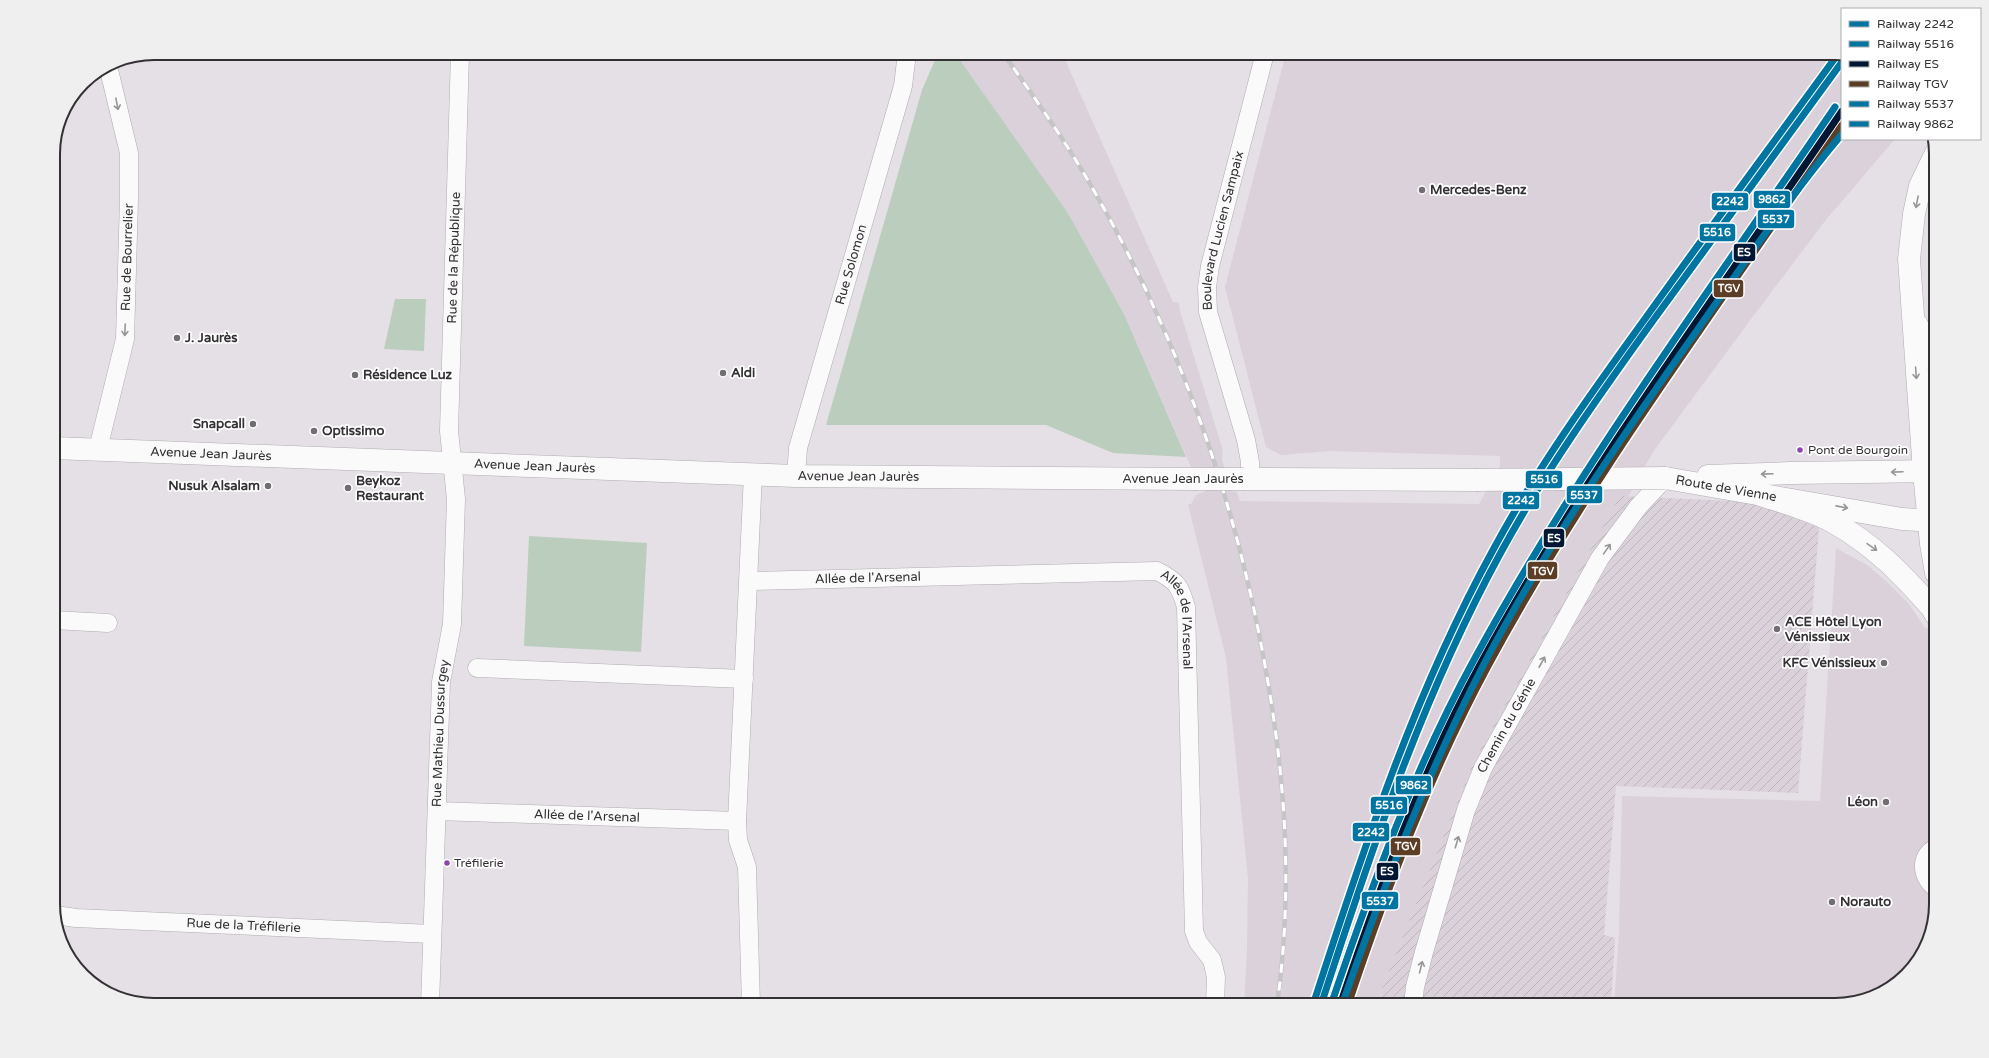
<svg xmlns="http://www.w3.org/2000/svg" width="1989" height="1058" font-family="'Varela Round',sans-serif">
<defs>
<pattern id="industrial-furrows" width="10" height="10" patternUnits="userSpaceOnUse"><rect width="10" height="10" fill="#dad1da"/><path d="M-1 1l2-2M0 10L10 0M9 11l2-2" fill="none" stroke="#bcb4bc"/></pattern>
</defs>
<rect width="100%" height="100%" fill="#e5e0e5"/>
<path fill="#dad1da" d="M 955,53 L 1062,53 L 1173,302 L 1179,303 L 1180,311 L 1223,451 L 1222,460 L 1232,491 L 1237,492 L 1240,501 L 1479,504 L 1500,466 L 1500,456 L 1331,451 L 1281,455 L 1266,447 L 1225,287 L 1286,53 L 1835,53 L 1842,55 L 1842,139 L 1895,139 L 1825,221 L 1754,315 L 1653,452 L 1628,497 L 1620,497 L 1473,763 L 1380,993 L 1382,1005 L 1244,1005 L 1247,951 L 1248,879 L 1226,658 L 1188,504 L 1191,504 L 1196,495 L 1206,491 L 1198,467 L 1191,467 L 1124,314 L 1068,213 Z
M 1836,548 L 1867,565 L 1886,581 L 1909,604 L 1925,628 L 1927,627 L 1936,642 L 1936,904 L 1925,949 L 1886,991 L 1835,1005 L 1614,1005 L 1619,932 L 1622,796 L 1820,801 Z"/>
<path fill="url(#industrial-furrows)" d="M 1620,496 L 1753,502 L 1819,528 L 1798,793 L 1616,786 L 1604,935 L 1615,938 L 1611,1005 L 1382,1005 L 1380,993 L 1473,763 Z"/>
<path fill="#bbcdbc" d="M 938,53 L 955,53 L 1068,213 L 1124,314 L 1186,457 L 1113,453 L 1046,425 L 826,425 L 922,90 Z
M 395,299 L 426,299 L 424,351 L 384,349 Z
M 529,536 L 647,543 L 641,652 L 524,646 Z"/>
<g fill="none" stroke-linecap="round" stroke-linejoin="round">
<defs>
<g id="minor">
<path id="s1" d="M 98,449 L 125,339 L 129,199 L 129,153 L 108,66"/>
<path id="s2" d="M 796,476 L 798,448 L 903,86 L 907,53"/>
<path id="s3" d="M 1250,479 L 1250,462 L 1246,440 L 1208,312 L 1207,287 L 1210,266 L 1265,53"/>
<path id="s4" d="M 749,581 L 1157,571 C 1177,581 1180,586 1186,607 L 1194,931 L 1198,942 L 1212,960 L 1216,977 L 1215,1005"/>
<path d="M 53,620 L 108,623"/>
<path d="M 477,668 L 744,679"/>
<path id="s5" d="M 437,811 L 737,821 L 738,840 L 747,867 L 751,1005"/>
<path d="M 737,821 L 753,474"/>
<path d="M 1936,848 C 1918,856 1922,879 1936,888"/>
<path id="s6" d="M 55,915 L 76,918 L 432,934"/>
<path id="s7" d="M 430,1005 L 441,682 L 452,624 L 456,499 L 449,431 L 460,53"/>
<path id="s8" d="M 1413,1005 L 1415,987 L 1424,952 L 1466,810 L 1483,768 L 1600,558 L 1638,507 L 1665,478"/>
</g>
<g id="primary">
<path id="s9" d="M 53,448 L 796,476 L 1194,479"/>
<path d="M 1708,476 L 1791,473 L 1936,471"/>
<path id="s10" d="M 1665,478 L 1902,519 L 1936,521"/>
<path d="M 1244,479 L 1476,480"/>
</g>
<path id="trunk" d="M 1936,153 L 1920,186 L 1914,214 L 1909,259 L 1924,472 L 1931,544 L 1936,573
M 1917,325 L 1936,362
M 1761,495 C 1785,503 1811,510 1833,522 C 1874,545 1901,573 1932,608 L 1936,615"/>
</defs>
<use href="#minor" stroke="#afacb0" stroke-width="19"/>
<use href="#primary" stroke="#afacb0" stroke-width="23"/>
<use href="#trunk" stroke="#afacb0" stroke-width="23"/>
<use href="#minor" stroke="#fbfafb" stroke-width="18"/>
<use href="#primary" stroke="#fbfafb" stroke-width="22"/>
<use href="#trunk" stroke="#fbfafb" stroke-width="22"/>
<defs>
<path id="rail" d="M 1003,53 C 1036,100 1070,147 1098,198 C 1181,344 1237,505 1266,671 C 1286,783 1293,892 1277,1005
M 1325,1005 C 1350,924 1375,842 1406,763 C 1438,682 1475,604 1518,528 C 1564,446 1620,370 1676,294 C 1731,218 1787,142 1842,66"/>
</defs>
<use href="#rail" stroke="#c6c5c6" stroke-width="4.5"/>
<use href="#rail" stroke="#fff" stroke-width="3" stroke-dasharray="9" stroke-linecap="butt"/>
<defs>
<path id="primary-bridge" d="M 1194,479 L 1244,479
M 1476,480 L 1665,478"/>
</defs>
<use href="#primary-bridge" stroke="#afacb0" stroke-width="23" stroke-linecap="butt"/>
<use href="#primary-bridge" stroke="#fbfafb" stroke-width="22"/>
<defs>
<path id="rail-1" d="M 1313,1005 C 1363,850 1414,694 1493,550 C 1537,468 1592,392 1647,316 C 1710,228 1774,142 1838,54"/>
<path id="rail-2" d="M 1321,1005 C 1371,851 1422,697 1500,554 C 1544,473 1598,397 1652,322 C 1715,235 1779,149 1842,62"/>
<path id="rail-3" d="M 1340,1005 C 1380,887 1422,770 1482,661 C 1587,469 1719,292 1842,111"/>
<path id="rail-4" d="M 1348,1005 C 1387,889 1430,774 1488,666 C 1590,477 1721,303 1842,125"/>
<path id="rail-5" d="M 1343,1002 C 1383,888 1427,774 1483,666 C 1545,548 1621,438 1698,329 C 1744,263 1790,196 1842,134"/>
<path id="rail-6" d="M 1332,1002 C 1372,885 1415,767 1475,658 C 1580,465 1712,288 1835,107"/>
</defs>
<use href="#rail-1" stroke="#fff" stroke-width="10"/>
<use href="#rail-2" stroke="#fff" stroke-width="10"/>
<use href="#rail-3" stroke="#fff" stroke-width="10"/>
<use href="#rail-4" stroke="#fff" stroke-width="10"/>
<use href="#rail-5" stroke="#fff" stroke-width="10"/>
<use href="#rail-6" stroke="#fff" stroke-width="10"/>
<use href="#rail-1" stroke="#0075a1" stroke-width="7"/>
<use href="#rail-2" stroke="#0075a1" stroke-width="7"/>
<use href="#rail-3" stroke="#011633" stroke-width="7"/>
<use href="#rail-4" stroke="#5c3e26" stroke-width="7"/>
<use href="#rail-5" stroke="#0075a1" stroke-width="7"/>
<use href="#rail-6" stroke="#0075a1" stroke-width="7"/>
</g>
<defs><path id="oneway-shaft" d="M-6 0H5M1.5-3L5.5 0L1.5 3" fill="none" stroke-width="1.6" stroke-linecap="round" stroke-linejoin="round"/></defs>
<g stroke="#979697">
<use href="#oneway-shaft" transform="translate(117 104) rotate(79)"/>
<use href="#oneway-shaft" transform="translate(1917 202) rotate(101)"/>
<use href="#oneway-shaft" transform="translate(125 330) rotate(92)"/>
<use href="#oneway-shaft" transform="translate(1916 373) rotate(86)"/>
<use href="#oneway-shaft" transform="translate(1897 472) rotate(178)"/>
<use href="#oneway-shaft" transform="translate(1767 474) rotate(178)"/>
<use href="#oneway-shaft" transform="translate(1842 507) rotate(11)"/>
<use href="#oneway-shaft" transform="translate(1872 547) rotate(35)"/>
<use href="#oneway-shaft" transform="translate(1607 549) rotate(-55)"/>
<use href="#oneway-shaft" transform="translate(1542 662) rotate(-61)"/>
<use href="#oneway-shaft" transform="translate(1457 842) rotate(-73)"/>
<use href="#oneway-shaft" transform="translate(1421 967) rotate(-76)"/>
</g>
<g fill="#716e71" stroke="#fff" stroke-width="1.5">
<circle cx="1422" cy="190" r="4"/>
<circle cx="177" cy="338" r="4"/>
<circle cx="723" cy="373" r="4"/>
<circle cx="355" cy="375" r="4"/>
<circle cx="253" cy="424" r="4"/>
<circle cx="314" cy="431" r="4"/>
<circle cx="268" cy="486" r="4"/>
<circle cx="348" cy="488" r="4"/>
<circle cx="1777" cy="629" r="4"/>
<circle cx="1884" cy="663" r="4"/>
<circle cx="1886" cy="802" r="4"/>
<circle cx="1832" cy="902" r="4"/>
</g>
<g fill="#8e44ad" stroke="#fff" stroke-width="1.5">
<circle cx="1800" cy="450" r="3.5"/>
<circle cx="447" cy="863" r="3.5"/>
</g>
<g text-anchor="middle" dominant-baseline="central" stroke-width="3.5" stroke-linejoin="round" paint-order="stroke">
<g font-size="12" fill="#333133" stroke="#fff" text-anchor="start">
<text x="1808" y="450">Pont de Bourgoin</text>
<text x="454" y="863">Tréfilerie</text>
</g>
<g font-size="13" font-weight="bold" fill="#333133" stroke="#fff" text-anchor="start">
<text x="1430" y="190">Mercedes-Benz</text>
<text x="185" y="338">J. Jaurès</text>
<text x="731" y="373">Aldi</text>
<text x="363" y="375">Résidence Luz</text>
<text x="245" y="424" text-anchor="end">Snapcall</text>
<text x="322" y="431">Optissimo</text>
<text x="356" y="481">Beykoz<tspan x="356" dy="15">Restaurant</tspan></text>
<text x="260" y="486" text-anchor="end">Nusuk Alsalam</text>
<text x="1785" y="622">ACE Hôtel Lyon<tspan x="1785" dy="15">Vénissieux</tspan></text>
<text x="1876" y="663" text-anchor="end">KFC Vénissieux</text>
<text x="1878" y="802" text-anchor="end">Léon</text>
<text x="1840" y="902">Norauto</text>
</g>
<g font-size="13" fill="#333133" stroke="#fff">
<text stroke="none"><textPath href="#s3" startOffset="256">Boulevard Lucien Sampaix</textPath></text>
<text stroke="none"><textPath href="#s7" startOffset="749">Rue de la République</textPath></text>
<text stroke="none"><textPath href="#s1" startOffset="195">Rue de Bourrelier</textPath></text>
<text stroke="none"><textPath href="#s2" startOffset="219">Rue Solomon</textPath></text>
<text stroke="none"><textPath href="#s9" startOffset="158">Avenue Jean Jaurès</textPath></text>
<text stroke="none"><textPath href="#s9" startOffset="482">Avenue Jean Jaurès</textPath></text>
<text stroke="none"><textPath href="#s9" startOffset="806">Avenue Jean Jaurès</textPath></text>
<text x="1183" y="479">Avenue Jean Jaurès</text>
<text stroke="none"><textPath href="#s10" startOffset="62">Route de Vienne</textPath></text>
<text stroke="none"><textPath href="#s4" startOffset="119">Allée de l'Arsenal</textPath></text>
<text stroke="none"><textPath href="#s4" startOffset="466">Allée de l'Arsenal</textPath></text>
<text stroke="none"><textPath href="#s8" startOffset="296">Chemin du Génie</textPath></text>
<text stroke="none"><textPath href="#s7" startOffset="272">Rue Mathieu Dussurgey</textPath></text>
<text stroke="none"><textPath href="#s5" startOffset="150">Allée de l'Arsenal</textPath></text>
<text stroke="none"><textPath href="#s6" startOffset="189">Rue de la Tréfilerie</textPath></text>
</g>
</g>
<path d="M0 0H1989V1058H0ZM154 60H1835A94 94 0 0 1 1929 154V904A94 94 0 0 1 1835 998H154A94 94 0 0 1 60 904V154A94 94 0 0 1 154 60Z" fill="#efefef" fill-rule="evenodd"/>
<path fill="none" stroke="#333133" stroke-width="2" d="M154 60H1835A94 94 0 0 1 1929 154V904A94 94 0 0 1 1835 998H154A94 94 0 0 1 60 904V154A94 94 0 0 1 154 60Z"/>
<g stroke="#fff" stroke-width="1.5">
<rect x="1753" y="190" width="38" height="19" rx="4" fill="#0075a1"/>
<rect x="1711" y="192" width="38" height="19" rx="4" fill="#0075a1"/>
<rect x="1757" y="209" width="38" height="20" rx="4" fill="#0075a1"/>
<rect x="1699" y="223" width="37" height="19" rx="4" fill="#0075a1"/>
<rect x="1733" y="243" width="23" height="19" rx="4" fill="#011633"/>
<rect x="1713" y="279" width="31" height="19" rx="4" fill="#5c3e26"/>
<rect x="1525" y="470" width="38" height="19" rx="4" fill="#0075a1"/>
<rect x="1566" y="485" width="37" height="19" rx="4" fill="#0075a1"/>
<rect x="1502" y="491" width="38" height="19" rx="4" fill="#0075a1"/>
<rect x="1543" y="528" width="22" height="20" rx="4" fill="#011633"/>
<rect x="1527" y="561" width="31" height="19" rx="4" fill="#5c3e26"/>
<rect x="1395" y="775" width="37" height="20" rx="4" fill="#0075a1"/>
<rect x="1370" y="796" width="38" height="19" rx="4" fill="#0075a1"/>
<rect x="1352" y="822" width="38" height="20" rx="4" fill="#0075a1"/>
<rect x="1390" y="837" width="31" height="19" rx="4" fill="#5c3e26"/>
<rect x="1376" y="862" width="23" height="19" rx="4" fill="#011633"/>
<rect x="1361" y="891" width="38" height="19" rx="4" fill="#0075a1"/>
</g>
<g font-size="11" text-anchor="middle" font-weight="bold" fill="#fff">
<text x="1772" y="203">9862</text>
<text x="1730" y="205">2242</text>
<text x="1776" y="223">5537</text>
<text x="1717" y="236">5516</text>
<text x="1744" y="256">ES</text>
<text x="1729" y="292">TGV</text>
<text x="1544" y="483">5516</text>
<text x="1584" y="499">5537</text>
<text x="1521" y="504">2242</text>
<text x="1554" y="542">ES</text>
<text x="1543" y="575">TGV</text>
<text x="1414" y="789">9862</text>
<text x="1389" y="809">5516</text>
<text x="1371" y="836">2242</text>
<text x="1406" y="850">TGV</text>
<text x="1387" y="875">ES</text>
<text x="1380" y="905">5537</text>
</g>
<rect x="1841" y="8" width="140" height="132" fill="#ffffff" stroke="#adadad"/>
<rect x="1849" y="21" width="20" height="6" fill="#0075a1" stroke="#adadad"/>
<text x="1877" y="28" font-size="12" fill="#333133">Railway 2242</text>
<rect x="1849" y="41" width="20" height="6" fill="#0075a1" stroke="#adadad"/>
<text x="1877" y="48" font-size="12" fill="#333133">Railway 5516</text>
<rect x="1849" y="61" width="20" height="6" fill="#011633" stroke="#adadad"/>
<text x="1877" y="68" font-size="12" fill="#333133">Railway ES</text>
<rect x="1849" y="81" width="20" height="6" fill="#5c3e26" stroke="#adadad"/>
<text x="1877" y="88" font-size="12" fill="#333133">Railway TGV</text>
<rect x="1849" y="101" width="20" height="6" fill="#0075a1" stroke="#adadad"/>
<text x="1877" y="108" font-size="12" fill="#333133">Railway 5537</text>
<rect x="1849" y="121" width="20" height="6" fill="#0075a1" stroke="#adadad"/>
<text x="1877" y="128" font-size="12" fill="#333133">Railway 9862</text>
</svg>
